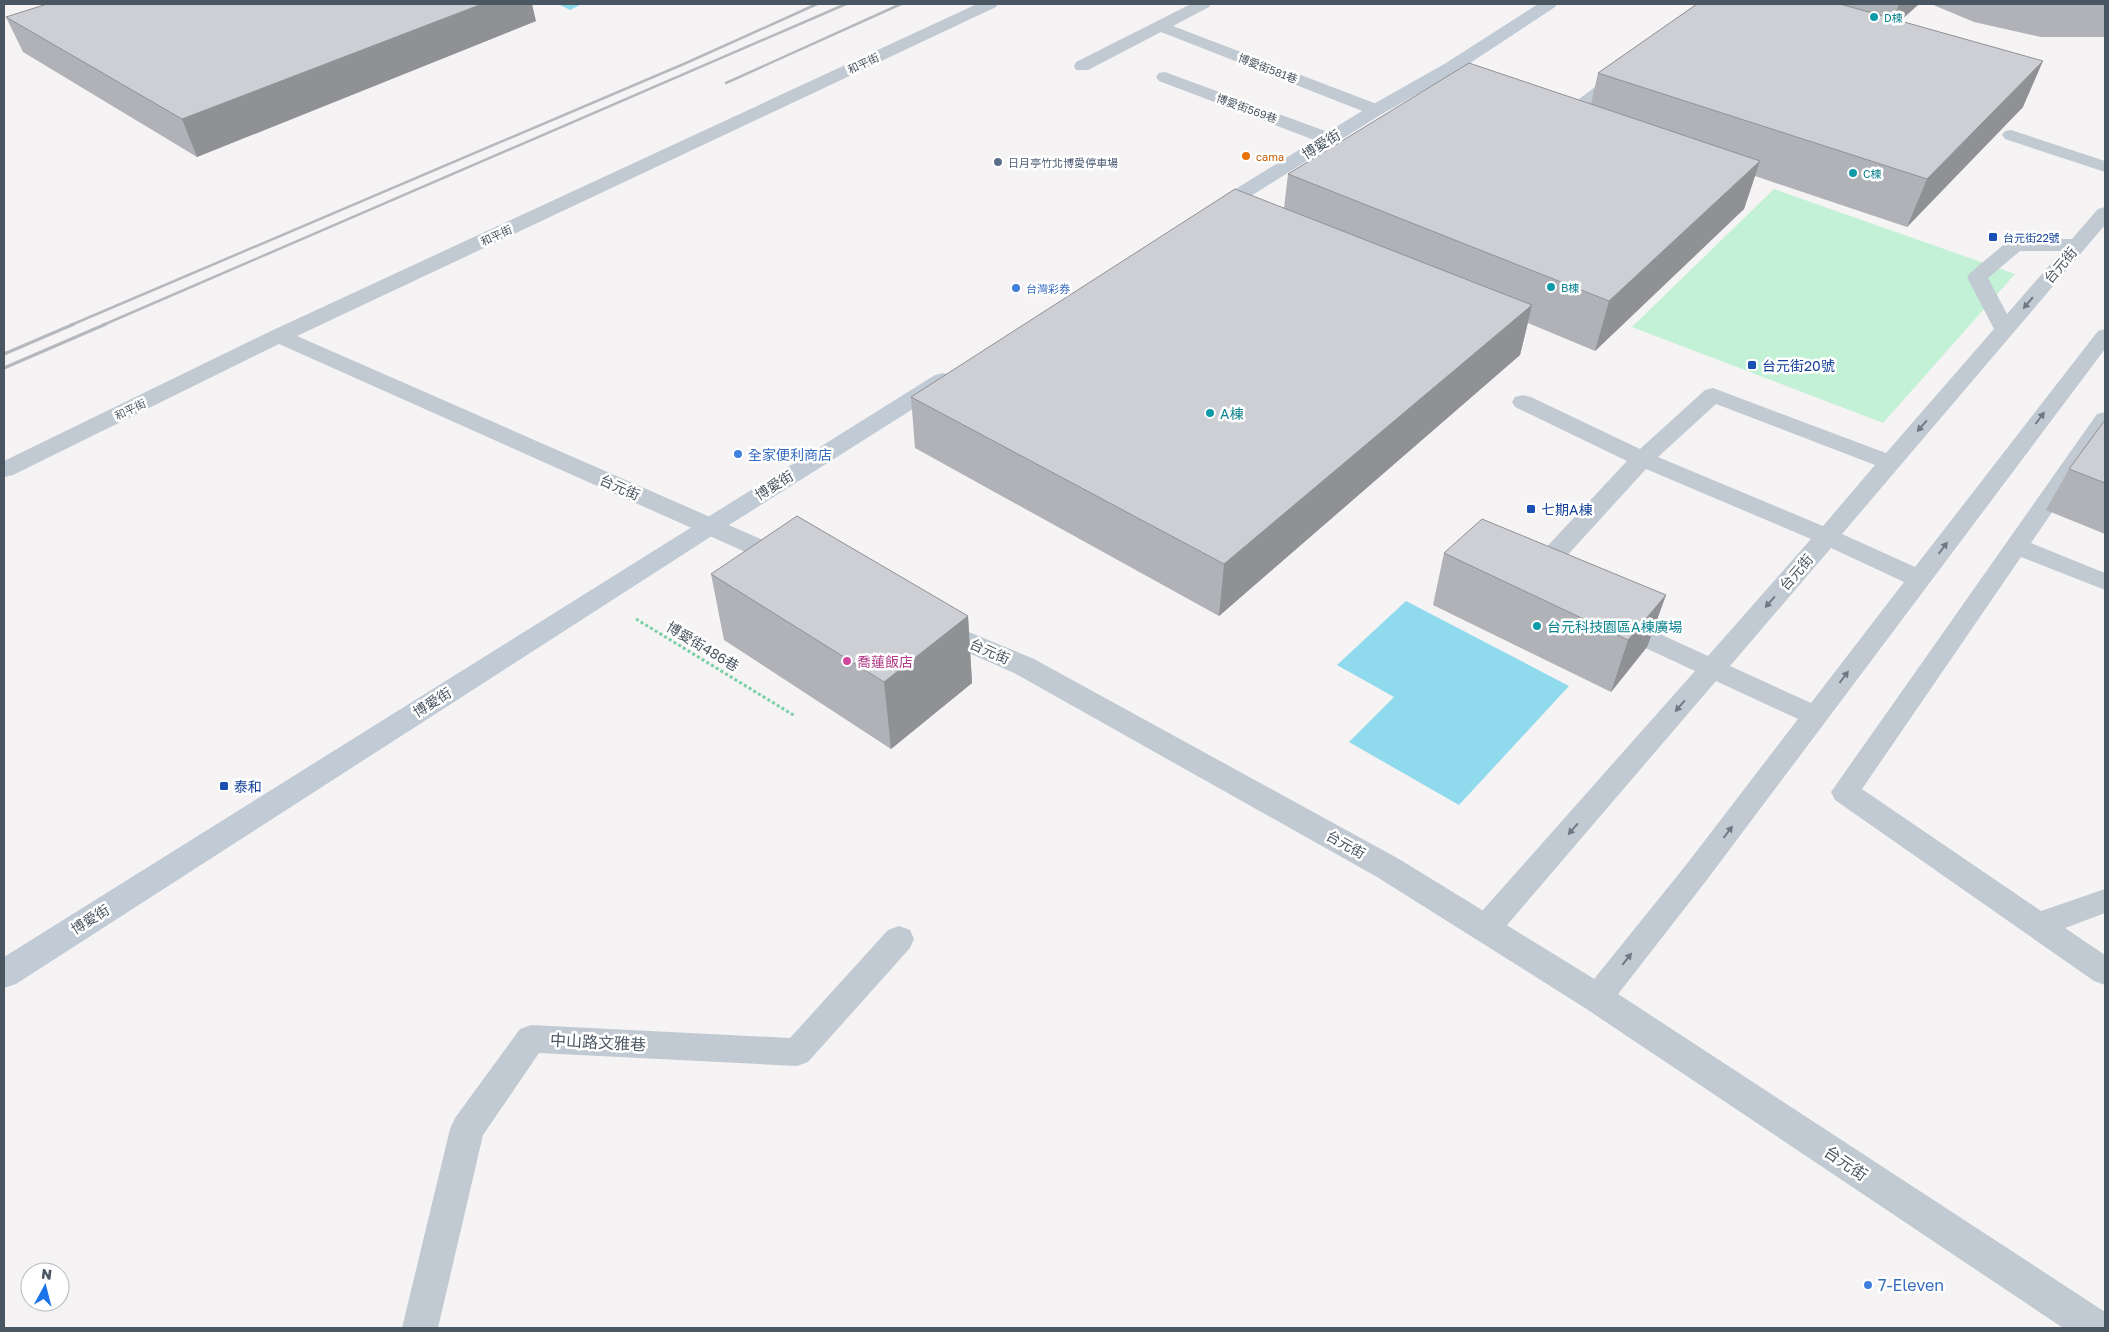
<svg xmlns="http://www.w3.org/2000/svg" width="2109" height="1332" font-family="'Golos Text','Noto Sans TC',sans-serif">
<rect width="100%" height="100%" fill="#f5f3f3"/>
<path fill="#c3f1d5" d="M 1774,189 L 2015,274 L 1883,423 L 1632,327 Z"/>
<path fill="#90daee" d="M 1406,601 L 1569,686 L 1459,805 L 1349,742 L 1394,697 L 1337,665 Z"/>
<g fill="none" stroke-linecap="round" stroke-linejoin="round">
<path fill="#90daee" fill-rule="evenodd" d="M 558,4 L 582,4 L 570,10 Z"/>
<path stroke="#7ad0a6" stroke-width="3" stroke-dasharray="3 2.5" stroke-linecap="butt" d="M 636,619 L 795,716"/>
<path fill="#c1cad2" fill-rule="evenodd" d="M 1191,4 L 1211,4 L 1209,7 L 1173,26 L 1382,106 L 1385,110 L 1382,114 L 1376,115 L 1370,114 L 1161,32 L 1088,70 L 1076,70 L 1074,66 L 1076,62 Z
M 1621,71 L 1627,72 L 1629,76 L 1627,80 L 1579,116 C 1570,118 1553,114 1547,106 L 1550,102 L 1556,101 L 1571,105 L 1615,72 Z
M 2011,130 L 2105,161 L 2105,172 L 2005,139 L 2002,135 L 2005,131 Z
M 2105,207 L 2105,225 L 1842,534 L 1915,567 L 2098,331 L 2105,329 L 2105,349 L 1706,881 L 1608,1007 L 1597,1011 L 1586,1007 L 1581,998 L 1586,989 L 1686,865 L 1798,719 L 1716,681 L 1496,938 L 1485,941 L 1474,938 L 1470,929 L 1474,920 L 1695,671 L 1609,631 L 1605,625 L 1609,619 L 1618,616 L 1627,619 L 1708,656 L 1811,539 L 1646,469 L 1543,582 L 1534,584 L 1525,582 L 1522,576 L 1525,570 L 1627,461 L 1515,407 L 1512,402 L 1515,397 L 1523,395 L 1531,397 L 1640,449 L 1705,390 L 1713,388 L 1886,453 L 1994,329 L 1967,277 L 1970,273 L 2008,241 L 2015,239 L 2072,239 L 2098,209 ZM 2020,251 L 2062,251 L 2007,314 L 1988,278 ZM 1716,404 L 1875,465 L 1823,526 L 1658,457 ZM 1831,548 L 1904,582 L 1811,703 L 1730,666 Z
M 2105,412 L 2105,435 L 2031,543 L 2105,573 L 2105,590 L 2021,557 L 1862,789 L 2041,911 L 2105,889 L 2105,913 L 2065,928 L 2105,955 L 2105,985 L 2094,981 L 1835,800 L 1831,792 L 2097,414 Z
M 899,926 L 910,930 L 914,939 L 910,948 L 808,1062 L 797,1066 L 539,1053 L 483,1135 L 438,1328 L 402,1328 L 450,1129 L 455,1118 L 520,1029 L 531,1025 L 790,1038 L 888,930 Z"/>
<path fill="#c1cad2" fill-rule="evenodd" d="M 977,4 L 998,4 L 996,7 L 297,336 L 797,555 L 801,561 L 797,567 L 788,570 L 779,567 L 279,344 L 13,475 L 4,477 L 4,461 L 271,331 Z
M 1165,72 L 1336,135 L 1338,139 L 1336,143 L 1329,145 L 1322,143 L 1159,81 L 1156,77 L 1159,73 Z
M 935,618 L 1034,659 L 1399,859 L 1609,988 L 2105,1312 L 2105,1328 L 2063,1328 L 1585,1008 L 1377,877 L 1014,673 L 926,634 L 922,627 L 926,620 Z"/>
<path fill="#c1cbd6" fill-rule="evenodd" d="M 1538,4 L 1557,4 L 1555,7 L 1458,71 L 1382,114 L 1219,216 L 1212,218 L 1205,216 L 1202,212 L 1205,208 L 1370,106 L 1446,63 Z
M 943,373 L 951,375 L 954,380 L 951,385 L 718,532 L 16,984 L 4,988 L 4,957 L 935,375 Z"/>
<path stroke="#b5b8bd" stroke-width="2.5" d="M 726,83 L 901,4
M 71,325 L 686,63 L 817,4
M 103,325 L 846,4"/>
<path stroke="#b5b8bd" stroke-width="3" d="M 4,354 L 74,324
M 4,368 L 106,324"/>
</g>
<path fill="#b0b2b7" d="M 1697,4 L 1919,4 L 1900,21 L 2023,107 L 1907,227 L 1755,176 L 1744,209 L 1595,351 L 1528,323 L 1520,355 L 1219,616 L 915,448 L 911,397 L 1284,208 L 1288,174 L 1591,104 L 1598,73 Z
M 1931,4 L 2105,4 L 2105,37 L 2041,37 L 1974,22 Z
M 6,17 L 536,21 L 197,157 L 23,52 Z
M 2105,420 L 2105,534 L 2046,510 L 2069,469 Z
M 1444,553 L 1666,595 L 1647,647 L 1611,692 L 1433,605 Z
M 711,574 L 968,616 L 972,683 L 891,749 L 724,640 Z"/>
<path fill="#909195" d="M 482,4 L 532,4 L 536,21 L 197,157 L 182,119 Z
M 1899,4 L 1919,4 L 1890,30 Z
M 2043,61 L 2023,107 L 1907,227 L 1927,179 Z
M 1760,161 L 1744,209 L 1595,351 L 1609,301 Z
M 1532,305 L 1520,355 L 1219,616 L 1224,564 Z
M 1666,595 L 1647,647 L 1611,692 L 1628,640 Z
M 968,616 L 972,683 L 891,749 L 884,682 Z"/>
<path fill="#cdcfd5" stroke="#909195" d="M 47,4 L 482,4 L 182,119 L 6,17 Z
M 1697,4 L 1840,4 L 2043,61 L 1927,179 L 1598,73 Z
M 1469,63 L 1760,161 L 1609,301 L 1288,174 Z
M 1235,189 L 1532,305 L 1224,564 L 911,397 Z
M 2105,420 L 2105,483 L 2069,469 Z
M 797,516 L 968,616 L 884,682 L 711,574 Z
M 1482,519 L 1666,595 L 1628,640 L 1444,553 Z"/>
<defs><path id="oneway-solid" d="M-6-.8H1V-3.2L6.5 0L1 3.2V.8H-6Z" transform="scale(1.25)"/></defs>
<g fill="#6e7983">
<use href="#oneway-solid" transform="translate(2028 303) rotate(130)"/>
<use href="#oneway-solid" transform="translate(2040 418) rotate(-53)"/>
<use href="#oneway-solid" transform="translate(1922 426) rotate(131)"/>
<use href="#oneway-solid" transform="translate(1943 548) rotate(-53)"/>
<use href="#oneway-solid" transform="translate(1770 602) rotate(131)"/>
<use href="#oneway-solid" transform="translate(1844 677) rotate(-53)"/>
<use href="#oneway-solid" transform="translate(1680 706) rotate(131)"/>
<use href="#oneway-solid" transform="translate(1573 829) rotate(131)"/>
<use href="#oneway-solid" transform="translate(1728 832) rotate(-53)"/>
<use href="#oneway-solid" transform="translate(1627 959) rotate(-52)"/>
</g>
<g fill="#0f9aa8" stroke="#fff" stroke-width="2">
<circle cx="1874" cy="17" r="5"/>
<circle cx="1853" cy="173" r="5"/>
<circle cx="1551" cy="287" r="5"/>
<circle cx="1210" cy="413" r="5"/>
<circle cx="1537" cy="626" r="5"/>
</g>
<circle fill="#e8710a" stroke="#fff" stroke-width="2" cx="1246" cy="156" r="5"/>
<circle fill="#5c6f8a" stroke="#fff" stroke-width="2" cx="998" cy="162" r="5"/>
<g fill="#1a4fb4" stroke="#fff" stroke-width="2">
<rect x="1988" y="232" width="10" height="10" rx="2.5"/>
<rect x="1747" y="360" width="10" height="10" rx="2.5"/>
<rect x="1526" y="504" width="10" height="10" rx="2.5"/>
<rect x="219" y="781" width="10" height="10" rx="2.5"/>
</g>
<g fill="#3f7fe0" stroke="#fff" stroke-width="2">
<circle cx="1016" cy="288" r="5"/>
<circle cx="738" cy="454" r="5"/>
<circle cx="1868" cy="1285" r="5"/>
</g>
<circle fill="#d1479c" stroke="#fff" stroke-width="2" cx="847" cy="661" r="5"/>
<g text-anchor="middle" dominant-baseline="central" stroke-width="5" stroke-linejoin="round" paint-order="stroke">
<g font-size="11" fill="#0d838f" stroke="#fff" text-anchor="start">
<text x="1884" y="17">D棟</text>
<text x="1863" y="173">C棟</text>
<text x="1561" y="287">B棟</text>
</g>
<g font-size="11" fill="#4a5661" stroke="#fff">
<text transform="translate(863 63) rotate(-25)">和平街</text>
<text transform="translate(1268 68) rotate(21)">博愛街581巷</text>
<text transform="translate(1247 108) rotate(20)">博愛街569巷</text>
<text transform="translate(496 235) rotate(-25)">和平街</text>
<text transform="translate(130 409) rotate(-26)">和平街</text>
</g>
<g font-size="11" fill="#c56008" stroke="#fff" text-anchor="start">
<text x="1256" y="156">cama</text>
</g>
<g font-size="11" fill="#4e5e75" stroke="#fff" text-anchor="start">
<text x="1008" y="162">日月亭竹北博愛停車場</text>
</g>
<g font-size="11" fill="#164399" stroke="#fff" text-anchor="start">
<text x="2003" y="237">台元街22號</text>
</g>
<g font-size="11" fill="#366cbe" stroke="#fff" text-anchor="start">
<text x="1026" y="288">台灣彩券</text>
</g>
<g font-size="14" fill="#4a5661" stroke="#fff">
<text transform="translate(1321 144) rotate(-32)">博愛街</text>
<text transform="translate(2060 265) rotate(-50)">台元街</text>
<text transform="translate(774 485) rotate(-32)">博愛街</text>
<text transform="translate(620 487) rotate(24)">台元街</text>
<text transform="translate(1796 572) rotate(-49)">台元街</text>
<text transform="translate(703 646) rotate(31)">博愛街486巷</text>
<text transform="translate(990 651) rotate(24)">台元街</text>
<text transform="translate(432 702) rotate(-32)">博愛街</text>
<text transform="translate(1346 844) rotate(29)">台元街</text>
<text transform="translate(90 919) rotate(-32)">博愛街</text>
</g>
<g font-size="14" fill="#164399" stroke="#fff" text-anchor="start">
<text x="1762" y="365">台元街20號</text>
<text x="1541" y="509">七期A棟</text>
<text x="234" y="786">泰和</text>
</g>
<g font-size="14" fill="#0d838f" stroke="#fff" text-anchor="start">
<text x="1220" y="413">A棟</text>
<text x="1547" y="626">台元科技園區A棟廣場</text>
</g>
<g font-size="14" fill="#366cbe" stroke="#fff" text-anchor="start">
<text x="748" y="454">全家便利商店</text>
</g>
<g font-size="14" fill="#b23c85" stroke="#fff" text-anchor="start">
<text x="857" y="661">喬蓮飯店</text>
</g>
<g font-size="16" fill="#4a5661" stroke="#fff">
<text transform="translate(598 1042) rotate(3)">中山路文雅巷</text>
<text transform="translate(1846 1163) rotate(34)">台元街</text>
</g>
<g font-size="16" fill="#366cbe" stroke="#fff" text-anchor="start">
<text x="1878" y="1285">7-Eleven</text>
</g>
</g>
<rect width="2109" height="1332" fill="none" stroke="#4a5661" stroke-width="10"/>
<g transform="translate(45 1287) rotate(7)"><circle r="24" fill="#ffffff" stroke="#b7bbc0"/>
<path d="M0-4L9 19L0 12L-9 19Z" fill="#1a73e8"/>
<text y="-8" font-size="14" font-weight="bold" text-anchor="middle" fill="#4a5661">N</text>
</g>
</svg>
